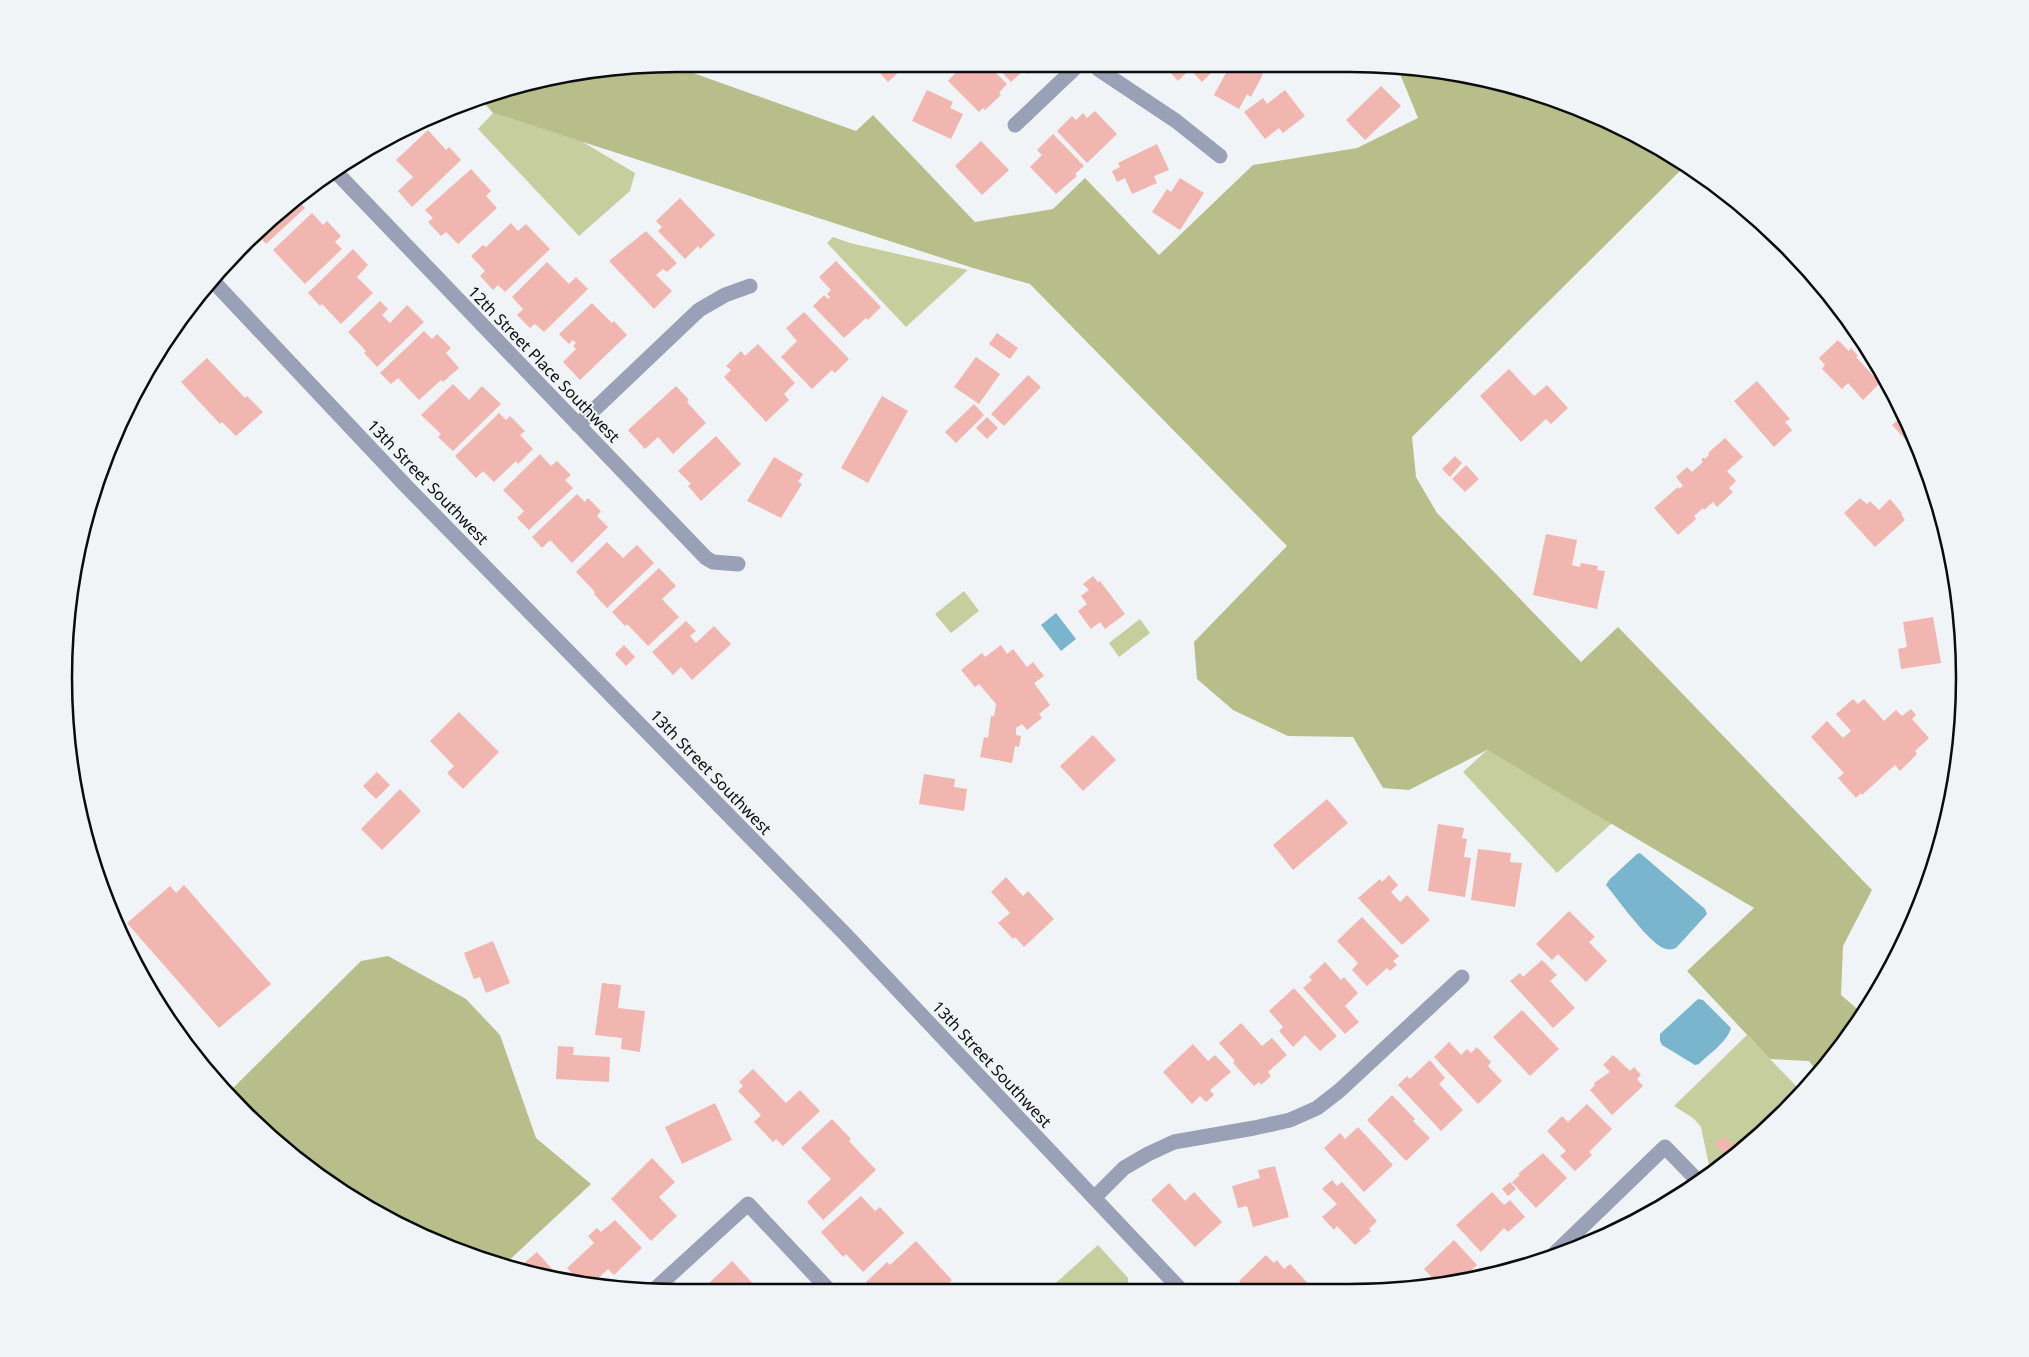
<svg xmlns="http://www.w3.org/2000/svg" width="2029" height="1357" font-family="'Noto Sans',sans-serif">
<rect width="100%" height="100%" fill="#f1f4f7"/>
<path fill="#c7ce9e" d="M 493,113 L 581,141 L 635,173 L 630,191 L 579,236 L 478,129 Z
M 833,237 L 850,243 L 968,270 L 906,327 L 827,243 Z
M 964,591 L 979,611 L 951,633 L 935,614 Z
M 1140,619 L 1150,633 L 1119,657 L 1109,643 Z
M 1487,750 L 1612,823 L 1557,873 L 1463,772 Z
M 1747,1035 L 1797,1087 L 1710,1170 L 1701,1127 L 1693,1118 L 1674,1106 Z
M 1098,1245 L 1128,1278 L 1128,1291 L 1048,1290 Z"/>
<path fill="#b7be8a" d="M 598,69 L 682,69 L 856,131 L 873,115 L 975,222 L 1053,209 L 1085,178 L 1159,255 L 1253,165 L 1357,148 L 1418,118 L 1398,69 L 1431,69 L 1548,96 L 1622,127 L 1683,168 L 1412,437 L 1416,477 L 1437,513 L 1581,662 L 1618,627 L 1872,890 L 1843,946 L 1841,995 L 1863,1014 L 1819,1075 L 1809,1061 L 1770,1059 L 1687,971 L 1754,908 L 1487,750 L 1409,790 L 1383,788 L 1353,737 L 1288,736 L 1233,710 L 1197,679 L 1194,642 L 1287,546 L 1030,284 L 973,268 L 493,113 L 479,97 Z
M 388,956 L 466,999 L 500,1035 L 536,1138 L 591,1184 L 503,1266 L 481,1261 L 407,1230 L 273,1141 L 227,1094 L 361,961 Z"/>
<path fill="#7ab5ce" d="M 1056,613 L 1076,639 L 1061,651 L 1041,625 Z
M 1640,853 L 1705,909 L 1707,914 L 1676,948 C 1671,950 1666,950 1661,947 C 1645,937 1619,901 1606,885 L 1609,880 L 1637,854 Z
M 1698,999 L 1703,1000 L 1731,1028 C 1728,1041 1709,1054 1699,1064 L 1695,1065 L 1662,1045 L 1660,1041 L 1660,1034 Z"/>
<path fill="#f1b6af" d="M 876,69 L 902,69 L 888,82 Z
M 959,69 L 992,69 L 1007,84 L 999,93 L 1001,95 L 985,110 L 983,108 L 979,112 L 948,81 Z
M 999,69 L 1034,69 L 1028,74 L 1024,70 L 1011,82 Z
M 1167,69 L 1215,69 L 1202,82 L 1190,69 L 1178,81 Z
M 1228,69 L 1255,69 L 1263,74 L 1251,97 L 1247,94 L 1239,109 L 1214,95 Z
M 1381,86 L 1401,106 L 1365,140 L 1346,120 Z
M 927,90 L 953,102 L 950,108 L 963,114 L 951,139 L 912,121 Z
M 1285,90 L 1305,116 L 1283,133 L 1279,128 L 1265,139 L 1244,112 L 1263,98 L 1267,104 Z
M 1095,111 L 1117,134 L 1087,163 L 1057,131 L 1072,116 L 1076,120 L 1083,113 L 1087,118 Z
M 428,130 L 446,150 L 449,147 L 461,160 L 412,207 L 398,191 L 413,177 L 396,160 Z
M 1053,134 L 1084,166 L 1075,174 L 1077,176 L 1056,194 L 1030,167 L 1042,155 L 1037,150 Z
M 981,141 L 1009,170 L 982,195 L 955,166 Z
M 1157,144 L 1169,170 L 1154,176 L 1157,183 L 1132,194 L 1125,178 L 1117,182 L 1112,171 L 1120,167 L 1118,163 Z
M 471,169 L 491,191 L 486,196 L 497,208 L 458,244 L 446,232 L 441,236 L 428,222 L 433,218 L 425,210 Z
M 1180,178 L 1204,193 L 1180,230 L 1152,212 L 1167,189 L 1171,192 Z
M 680,198 L 715,235 L 700,249 L 698,246 L 685,259 L 658,231 L 662,227 L 656,221 Z
M 298,200 L 305,208 L 266,244 L 256,233 Z
M 312,213 L 323,225 L 327,221 L 341,236 L 335,242 L 342,249 L 305,284 L 273,250 Z
M 511,223 L 518,231 L 526,224 L 550,249 L 505,292 L 498,285 L 493,290 L 480,276 L 485,271 L 471,256 L 483,245 L 486,247 Z
M 646,231 L 677,263 L 667,272 L 663,269 L 656,275 L 672,291 L 654,309 L 609,261 Z
M 353,249 L 368,265 L 357,277 L 373,293 L 341,324 L 322,304 L 320,306 L 308,293 Z
M 836,261 L 881,307 L 868,320 L 866,318 L 844,338 L 813,306 L 824,295 L 828,299 L 830,297 L 827,294 L 831,290 L 819,277 Z
M 547,262 L 569,284 L 576,277 L 588,289 L 544,332 L 535,324 L 530,328 L 517,315 L 523,309 L 512,297 Z
M 380,301 L 388,309 L 382,315 L 390,323 L 407,305 L 424,322 L 377,367 L 364,353 L 366,351 L 348,332 Z
M 592,303 L 612,323 L 614,321 L 627,335 L 580,380 L 563,362 L 576,349 L 573,346 L 576,343 L 573,340 L 569,344 L 559,334 Z
M 804,312 L 849,359 L 835,373 L 832,370 L 812,389 L 781,357 L 797,341 L 786,328 Z
M 424,331 L 432,339 L 437,334 L 451,348 L 446,353 L 459,368 L 443,382 L 441,380 L 419,400 L 398,378 L 391,384 L 380,373 Z
M 997,333 L 1018,348 L 1010,359 L 989,344 Z
M 1838,340 L 1849,351 L 1851,348 L 1858,356 L 1856,357 L 1880,383 L 1863,400 L 1848,383 L 1842,389 L 1822,369 L 1825,365 L 1819,358 Z
M 758,344 L 795,383 L 784,394 L 789,400 L 766,422 L 724,377 L 731,370 L 726,366 L 741,351 L 745,356 Z
M 976,357 L 1000,374 L 979,404 L 954,387 Z
M 207,358 L 245,398 L 247,396 L 263,412 L 236,436 L 222,422 L 220,424 L 181,382 Z
M 1509,369 L 1534,396 L 1547,385 L 1568,408 L 1551,424 L 1546,419 L 1521,442 L 1480,396 Z
M 1028,375 L 1041,387 L 1004,426 L 991,414 Z
M 1757,381 L 1790,419 L 1785,422 L 1792,430 L 1774,447 L 1734,401 Z
M 453,384 L 469,400 L 482,386 L 501,404 L 453,451 L 438,437 L 441,434 L 421,415 Z
M 676,386 L 689,400 L 687,402 L 706,423 L 673,454 L 658,437 L 645,449 L 628,430 Z
M 882,396 L 908,411 L 868,483 L 841,468 Z
M 974,404 L 984,415 L 956,443 L 945,432 Z
M 499,413 L 506,420 L 510,416 L 525,431 L 520,435 L 533,449 L 518,464 L 516,461 L 494,482 L 483,471 L 476,478 L 455,456 Z
M 1905,414 L 1921,456 L 1925,467 L 1921,465 L 1918,453 L 1892,425 Z
M 987,417 L 998,428 L 987,439 L 976,428 Z
M 716,436 L 741,464 L 701,501 L 688,486 L 691,484 L 678,471 Z
M 1725,438 L 1743,457 L 1727,471 L 1736,481 L 1729,488 L 1733,492 L 1717,507 L 1713,502 L 1704,510 L 1703,508 L 1694,516 L 1696,519 L 1678,535 L 1654,508 L 1678,487 L 1679,489 L 1683,486 L 1676,477 L 1687,467 L 1692,472 L 1703,462 L 1701,460 L 1704,457 L 1705,459 L 1709,455 L 1708,453 Z
M 540,454 L 551,466 L 557,461 L 571,475 L 565,480 L 573,488 L 529,530 L 517,518 L 524,511 L 503,490 Z
M 1455,456 L 1462,463 L 1450,477 L 1442,469 Z
M 774,457 L 803,474 L 798,482 L 802,484 L 781,518 L 747,501 Z
M 1466,465 L 1479,479 L 1465,492 L 1452,479 Z
M 577,494 L 585,502 L 588,498 L 601,511 L 597,516 L 608,527 L 572,563 L 550,540 L 542,548 L 532,537 Z
M 1860,498 L 1867,504 L 1870,501 L 1879,510 L 1890,499 L 1902,513 L 1901,514 L 1905,520 L 1875,547 L 1844,513 Z
M 1546,534 L 1577,540 L 1572,565 L 1580,567 L 1581,563 L 1598,566 L 1597,570 L 1605,571 L 1597,609 L 1533,595 Z
M 607,542 L 623,558 L 637,545 L 654,563 L 607,608 L 594,594 L 595,592 L 576,572 Z
M 659,568 L 676,586 L 662,599 L 679,617 L 648,646 L 627,624 L 625,626 L 612,612 Z
M 1093,576 L 1098,582 L 1100,581 L 1125,614 L 1105,629 L 1100,622 L 1091,629 L 1078,611 L 1087,604 L 1081,596 L 1089,590 L 1083,584 Z
M 1933,617 L 1941,663 L 1901,669 L 1898,649 L 1907,647 L 1903,622 Z
M 686,621 L 696,631 L 690,636 L 696,643 L 714,626 L 731,644 L 692,680 L 681,667 L 673,675 L 652,652 Z
M 624,645 L 635,657 L 626,666 L 615,654 Z
M 1001,645 L 1007,654 L 1013,649 L 1027,667 L 1033,662 L 1044,676 L 1034,683 L 1050,705 L 1039,714 L 1042,718 L 1027,730 L 1022,724 L 1016,728 L 1016,735 L 1021,736 L 1019,747 L 1015,746 L 1012,763 L 980,757 L 984,737 L 988,738 L 991,716 L 994,716 L 996,704 L 979,684 L 975,687 L 961,670 L 982,653 L 985,657 Z
M 1853,699 L 1858,704 L 1864,699 L 1884,721 L 1896,710 L 1902,716 L 1911,709 L 1916,715 L 1912,719 L 1929,738 L 1915,751 L 1917,754 L 1900,771 L 1895,765 L 1862,795 L 1861,793 L 1856,798 L 1838,778 L 1844,773 L 1811,737 L 1827,721 L 1843,738 L 1851,731 L 1836,714 Z
M 459,712 L 499,752 L 463,789 L 447,773 L 454,766 L 430,741 Z
M 1093,735 L 1116,760 L 1083,791 L 1060,766 Z
M 377,772 L 390,785 L 376,799 L 363,786 Z
M 924,774 L 955,779 L 954,787 L 967,789 L 964,811 L 919,804 Z
M 400,789 L 421,811 L 382,850 L 361,829 Z
M 1327,799 L 1348,823 L 1293,870 L 1273,845 Z
M 1438,824 L 1464,828 L 1462,838 L 1467,839 L 1464,857 L 1471,858 L 1465,897 L 1428,891 Z
M 1478,849 L 1511,853 L 1510,862 L 1522,863 L 1515,907 L 1471,900 Z
M 1389,875 L 1398,885 L 1391,892 L 1400,902 L 1407,895 L 1430,920 L 1402,945 L 1358,898 L 1380,879 L 1382,882 Z
M 1006,877 L 1023,896 L 1028,891 L 1054,919 L 1024,947 L 1015,937 L 1013,939 L 998,923 L 1010,913 L 991,892 Z
M 184,885 L 271,984 L 219,1028 L 127,923 L 170,886 L 176,893 Z
M 1569,911 L 1595,937 L 1589,942 L 1607,961 L 1586,982 L 1558,954 L 1552,960 L 1536,944 Z
M 1362,917 L 1399,956 L 1393,961 L 1397,965 L 1390,971 L 1387,968 L 1367,986 L 1352,970 L 1358,963 L 1337,941 Z
M 493,941 L 510,983 L 486,993 L 480,977 L 474,979 L 464,953 Z
M 1542,960 L 1557,975 L 1550,981 L 1575,1008 L 1553,1028 L 1510,981 L 1520,973 L 1523,977 Z
M 1325,962 L 1341,980 L 1344,977 L 1358,993 L 1345,1006 L 1359,1022 L 1345,1034 L 1303,988 L 1312,980 L 1309,977 Z
M 602,983 L 621,985 L 618,1008 L 645,1011 L 640,1052 L 621,1049 L 622,1038 L 595,1035 Z
M 1294,988 L 1337,1036 L 1320,1051 L 1305,1035 L 1293,1047 L 1279,1031 L 1283,1027 L 1269,1011 Z
M 1522,1010 L 1559,1049 L 1530,1076 L 1493,1037 Z
M 1241,1023 L 1262,1046 L 1272,1038 L 1287,1055 L 1268,1072 L 1271,1076 L 1261,1085 L 1259,1082 L 1254,1086 L 1233,1063 L 1235,1061 L 1219,1043 Z
M 1449,1042 L 1461,1055 L 1467,1049 L 1471,1053 L 1477,1047 L 1491,1062 L 1488,1066 L 1502,1081 L 1478,1104 L 1434,1057 Z
M 1193,1044 L 1208,1061 L 1215,1055 L 1231,1072 L 1210,1090 L 1214,1095 L 1206,1102 L 1200,1096 L 1192,1104 L 1163,1072 Z
M 558,1046 L 574,1047 L 573,1055 L 610,1057 L 609,1082 L 556,1079 Z
M 1613,1055 L 1630,1071 L 1634,1067 L 1641,1075 L 1637,1079 L 1643,1086 L 1612,1115 L 1590,1090 L 1595,1085 L 1594,1083 L 1610,1072 L 1603,1065 Z
M 1430,1060 L 1445,1078 L 1439,1084 L 1463,1110 L 1441,1131 L 1398,1085 L 1407,1076 L 1410,1079 Z
M 753,1069 L 786,1103 L 800,1090 L 820,1111 L 783,1146 L 776,1139 L 773,1142 L 754,1122 L 761,1115 L 738,1091 L 743,1086 L 739,1082 Z
M 1392,1095 L 1415,1119 L 1413,1121 L 1430,1138 L 1406,1161 L 1367,1120 Z
M 715,1103 L 732,1140 L 682,1164 L 665,1127 Z
M 1587,1104 L 1612,1129 L 1589,1152 L 1592,1155 L 1575,1171 L 1560,1156 L 1566,1151 L 1547,1131 L 1562,1116 L 1568,1122 Z
M 832,1119 L 851,1139 L 849,1141 L 876,1170 L 823,1220 L 807,1202 L 831,1179 L 801,1148 Z
M 1358,1127 L 1393,1165 L 1364,1192 L 1324,1148 L 1340,1133 L 1345,1139 Z
M 1725,1136 L 1734,1146 L 1725,1154 L 1715,1144 Z
M 1543,1153 L 1567,1178 L 1536,1208 L 1512,1182 L 1520,1175 L 1518,1174 Z
M 652,1158 L 675,1182 L 659,1197 L 677,1216 L 651,1241 L 611,1199 Z
M 1275,1166 L 1289,1217 L 1253,1227 L 1247,1206 L 1238,1208 L 1232,1186 L 1260,1178 L 1258,1170 Z
M 1332,1180 L 1337,1186 L 1342,1182 L 1377,1221 L 1369,1229 L 1371,1231 L 1355,1245 L 1337,1226 L 1334,1230 L 1322,1217 L 1337,1204 L 1322,1189 Z
M 1510,1182 L 1516,1189 L 1508,1196 L 1502,1189 Z
M 1169,1183 L 1185,1201 L 1194,1192 L 1222,1222 L 1195,1247 L 1151,1200 Z
M 1492,1192 L 1504,1205 L 1510,1200 L 1525,1217 L 1508,1232 L 1504,1228 L 1481,1252 L 1456,1225 Z
M 861,1196 L 875,1211 L 880,1207 L 904,1233 L 863,1272 L 846,1254 L 843,1257 L 821,1232 Z
M 615,1220 L 642,1248 L 614,1275 L 608,1269 L 590,1286 L 582,1284 L 567,1268 L 594,1243 L 588,1236 L 597,1228 L 601,1232 Z
M 1454,1240 L 1477,1265 L 1461,1279 L 1462,1280 L 1438,1284 L 1424,1269 Z
M 916,1241 L 952,1280 L 942,1290 L 873,1289 L 866,1282 L 887,1262 L 890,1265 Z
M 537,1252 L 560,1278 L 559,1279 L 517,1269 Z
M 1266,1255 L 1274,1263 L 1277,1260 L 1284,1269 L 1290,1264 L 1313,1289 L 1310,1292 L 1248,1291 L 1239,1281 Z
M 732,1261 L 758,1289 L 706,1288 L 705,1287 Z"/>
<g fill="none" stroke-linecap="round" stroke-linejoin="round">
<path stroke="#9aa0b5" stroke-width="15" d="M 1098,69 L 1176,121 L 1220,156
M 1015,125 L 1074,69
M 334,170 L 706,558 L 713,562 L 738,564
M 212,280 L 407,487 L 846,935 L 1182,1291
M 578,425 L 699,310 L 725,295 L 750,286
M 1094,1198 L 1124,1168 L 1148,1154 L 1174,1142 L 1254,1128 L 1290,1120 L 1317,1108 L 1339,1091 L 1462,977
M 1552,1256 L 1665,1147 L 1699,1182
M 656,1288 L 748,1204 L 828,1289"/>
</g>
<g text-anchor="middle" dominant-baseline="central" stroke-width="4" stroke-linejoin="round" paint-order="stroke">
<g font-size="16" fill="#0b0c0d" stroke="#f1f4f7">
<text transform="translate(544 364) rotate(46)">12th Street Place Southwest</text>
<text transform="translate(428 482) rotate(46)">13th Street Southwest</text>
<text transform="translate(711 772) rotate(46)">13th Street Southwest</text>
<text transform="translate(992 1064) rotate(47)">13th Street Southwest</text>
</g>
</g>
<path d="M0 0H2029V1357H0ZM678 72H1350A606 606 0 0 1 1956 678V678A606 606 0 0 1 1350 1284H678A606 606 0 0 1 72 678V678A606 606 0 0 1 678 72Z" fill="#f1f4f7" fill-rule="evenodd"/>
<path fill="none" stroke="#0b0c0d" stroke-width="2.5" d="M678 72H1350A606 606 0 0 1 1956 678V678A606 606 0 0 1 1350 1284H678A606 606 0 0 1 72 678V678A606 606 0 0 1 678 72Z"/>
</svg>
